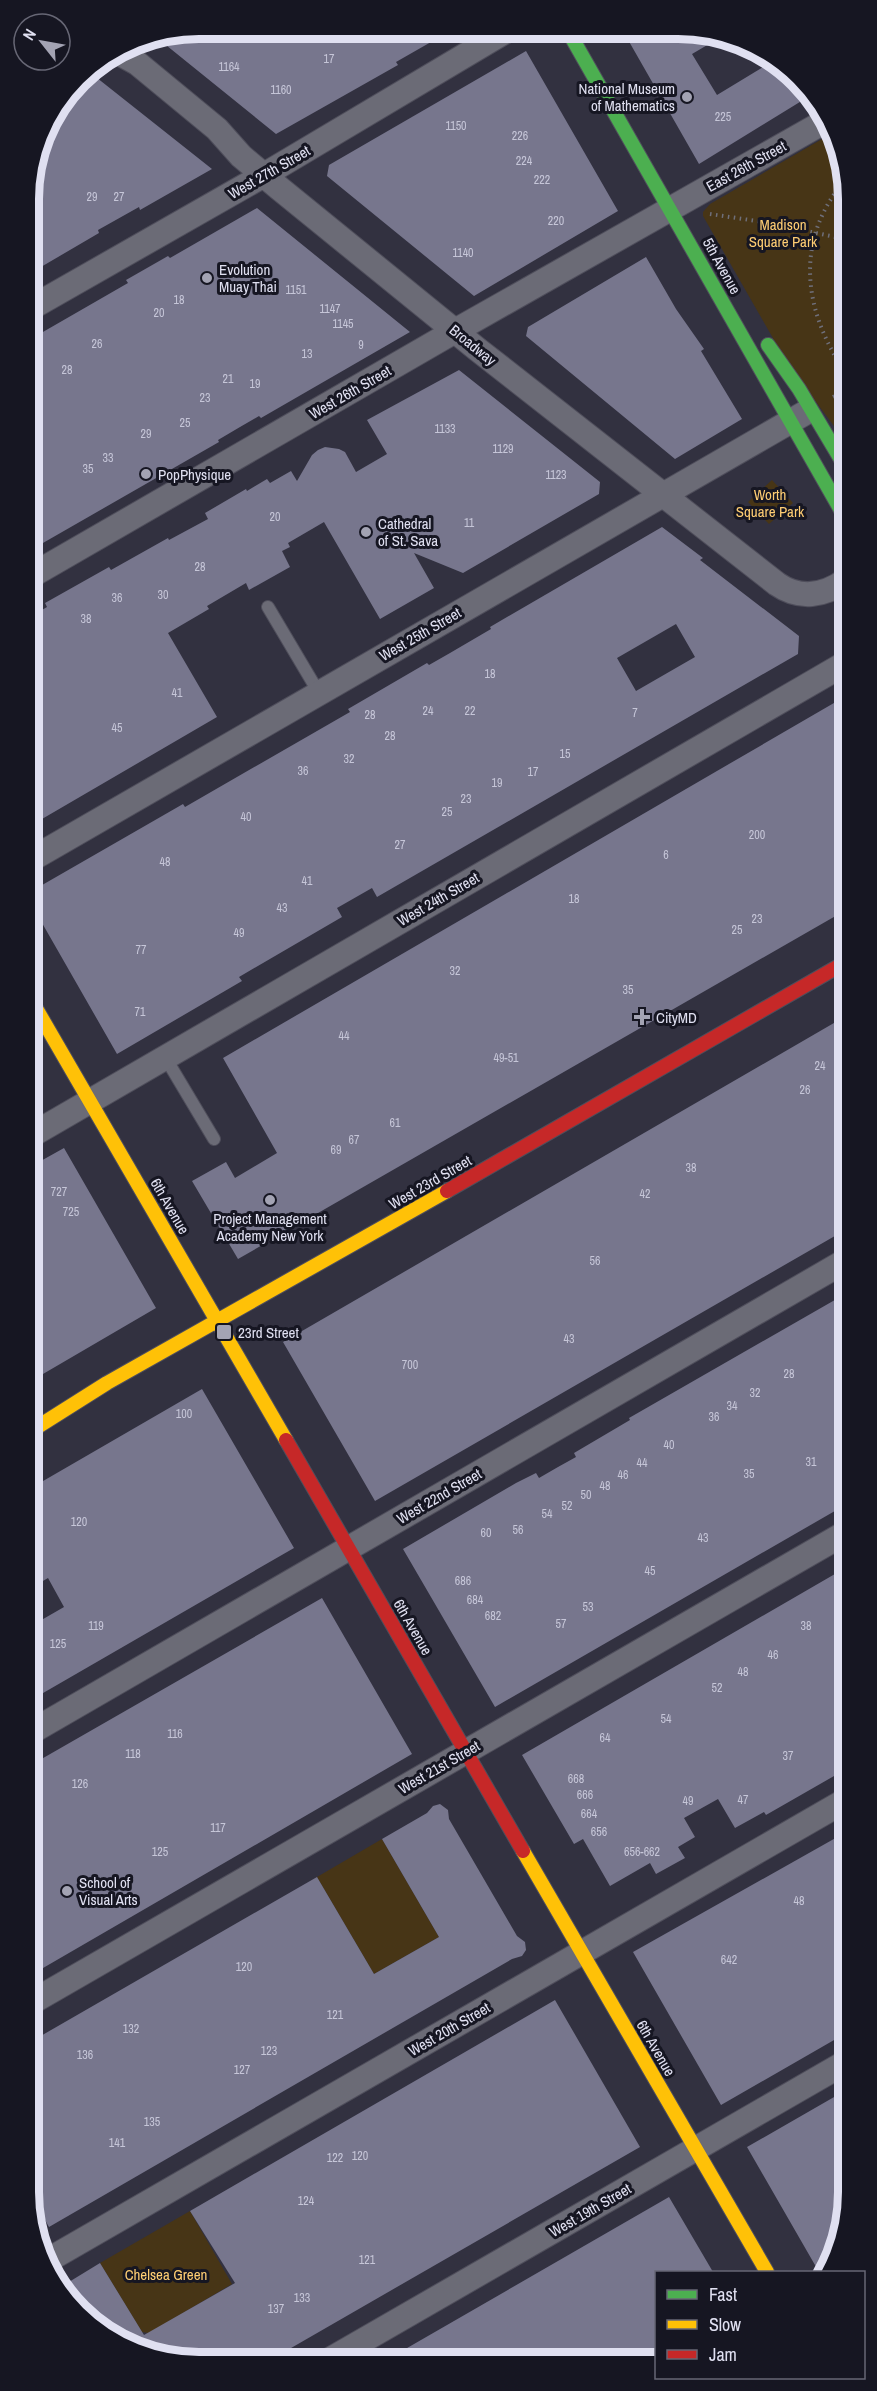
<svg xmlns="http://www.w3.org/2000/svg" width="877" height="2391" font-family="'Archivo Narrow',sans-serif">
<rect width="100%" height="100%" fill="#323140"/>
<path fill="#473516" d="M 829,135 L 845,165 L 846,442 L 789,366 L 703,216 L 703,212 L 710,204 Z
M 772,480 L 793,503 L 769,524 L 748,502 Z
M 382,1839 L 439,1937 L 374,1974 L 317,1877 Z
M 190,2211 L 232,2284 L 149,2333 L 142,2332 L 100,2263 Z"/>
<path fill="#77768d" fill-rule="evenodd" d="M 199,28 L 212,38 L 228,29 L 452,30 L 396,62 L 398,65 L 276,134 L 156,37 Z
M 623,31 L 712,32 L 721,37 L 692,54 L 717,95 L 770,63 L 798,78 L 808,97 L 699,164 Z
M 526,51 L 618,211 L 474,296 L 327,176 L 329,165 Z
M 87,70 L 212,169 L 140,210 L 139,207 L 98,230 L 99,233 L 29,274 L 29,187 L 46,123 Z
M 257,208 L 410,332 L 261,418 L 259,416 L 240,427 L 218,440 L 219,442 L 29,551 L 29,340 L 128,283 L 126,280 L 168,256 L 170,258 Z
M 646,257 L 676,309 L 704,349 L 701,351 L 742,419 L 675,459 L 526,336 L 528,327 Z
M 459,370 L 600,482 L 599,494 L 463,573 L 414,553 L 434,588 L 380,619 L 324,522 L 288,543 L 290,547 L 282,551 L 290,567 L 249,590 L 246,583 L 207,606 L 209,609 L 168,633 L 217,717 L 30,826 L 30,617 L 47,607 L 45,603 L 109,567 L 111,570 L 168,538 L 169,540 L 208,519 L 205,513 L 246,489 L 247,491 L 267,479 L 270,483 L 291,471 L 297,481 L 312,455 L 318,450 L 325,447 L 339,449 L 345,452 L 356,472 L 387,454 L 367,420 Z
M 662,527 L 703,558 L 700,560 L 799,636 L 798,654 L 377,897 L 372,888 L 337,908 L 342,917 L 239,977 L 242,981 L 117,1054 L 30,902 L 30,892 L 183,804 L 185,807 L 350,712 L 348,709 L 427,663 L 429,665 L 450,653 L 491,629 L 490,627 ZM 676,624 L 695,657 L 636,691 L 617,658 Z
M 846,696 L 846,910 L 238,1259 L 192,1181 L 226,1162 L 235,1178 L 277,1153 L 223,1058 Z
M 846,1016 L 847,1229 L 375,1501 L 283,1342 Z
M 64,1148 L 156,1308 L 31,1381 L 30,1167 Z
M 847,1293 L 847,1504 L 495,1707 L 403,1549 L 516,1483 L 536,1473 L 539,1478 L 558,1467 L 576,1457 L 574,1453 L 630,1420 L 629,1418 Z
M 202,1389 L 294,1548 L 31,1700 L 31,1626 L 64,1607 L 48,1578 L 31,1588 L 31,1488 Z
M 847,1567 L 848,1768 L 766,1815 L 764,1812 L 735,1828 L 718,1799 L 684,1818 L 695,1837 L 678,1847 L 685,1858 L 656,1874 L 650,1863 L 610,1886 L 583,1839 L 574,1844 L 522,1755 Z
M 322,1598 L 412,1754 L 31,1975 L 31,1765 Z
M 440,1804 L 448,1810 L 449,1819 L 517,1936 L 525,1942 L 526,1950 L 522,1956 L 512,1959 L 49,2227 L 32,2197 L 32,2041 L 317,1877 L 374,1974 L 439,1937 L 382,1839 L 427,1813 L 433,1806 Z
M 848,1831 L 848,2032 L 721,2105 L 633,1952 Z
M 555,2000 L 640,2147 L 272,2359 L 166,2359 L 79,2313 L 64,2285 L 100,2263 L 144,2335 L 235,2283 L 190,2211 Z
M 848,2089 L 848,2203 L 836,2257 L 826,2272 L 819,2272 L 747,2147 Z
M 669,2197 L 713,2272 L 657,2272 L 657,2359 L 388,2359 Z"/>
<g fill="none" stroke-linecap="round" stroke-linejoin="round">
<defs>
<path id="lane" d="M 268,607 L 319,693
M 165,1057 L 214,1139"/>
<path id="street" d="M 117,52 L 137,63 L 217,129 L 241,156 L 279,188 L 477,349 L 777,584 C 800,600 824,596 846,580
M 29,309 L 264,175 L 506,31
M 29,577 L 455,331 L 822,123
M 30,860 L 805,413
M 30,1136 L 846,663
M 31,1732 L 847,1260
M 32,2002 L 847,1532
M 50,2259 L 848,1799
M 331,2359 L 848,2061"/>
<path id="fast" d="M 568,31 L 846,519
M 768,345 L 799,389 L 846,468"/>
<path id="slow" d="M 30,998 L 286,1440
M 31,1431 L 107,1383 L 447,1191
M 523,1851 L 767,2272"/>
<path id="jam" d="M 447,1191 L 846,962
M 286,1440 L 523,1851"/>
</defs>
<use href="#lane" stroke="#4f4e5b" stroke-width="14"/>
<use href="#street" stroke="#4f4e5b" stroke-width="26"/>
<use href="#fast" stroke="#4f4e5b" stroke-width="16"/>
<use href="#slow" stroke="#4f4e5b" stroke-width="16"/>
<use href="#jam" stroke="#4f4e5b" stroke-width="16"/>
<path stroke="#6f6f7a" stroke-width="4" stroke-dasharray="1.5 4.5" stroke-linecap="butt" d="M 845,180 C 794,240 803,310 845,372
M 710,214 L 763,222 L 845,239
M 833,397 L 845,391"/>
<use href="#lane" stroke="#6b6b76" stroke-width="12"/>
<use href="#street" stroke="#6b6b76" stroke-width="24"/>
<use href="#fast" stroke="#4caf50" stroke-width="14"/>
<use href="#slow" stroke="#ffc107" stroke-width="14"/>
<use href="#jam" stroke="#c62828" stroke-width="14"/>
</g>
<g fill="#a3a3b3" stroke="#161622" stroke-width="2">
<circle cx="687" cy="97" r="6"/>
<circle cx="207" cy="278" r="6"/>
<circle cx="146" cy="474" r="6"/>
<circle cx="366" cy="532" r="6"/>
<path d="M639 1008h6v6h6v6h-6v6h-6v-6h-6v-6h6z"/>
<circle cx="270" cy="1200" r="6"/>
<rect x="216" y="1324" width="16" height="16" rx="3"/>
<circle cx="67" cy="1891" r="6"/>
</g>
<g text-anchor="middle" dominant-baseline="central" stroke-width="6" stroke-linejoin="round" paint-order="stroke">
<g font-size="12" fill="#c6c6d8">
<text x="329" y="59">17</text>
<text x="229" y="67">1164</text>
<text x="281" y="90">1160</text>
<text x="723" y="117">225</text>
<text x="456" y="126">1150</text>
<text x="520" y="136">226</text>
<text x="524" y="161">224</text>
<text x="542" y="180">222</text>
<text x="92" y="197">29</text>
<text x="119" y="197">27</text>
<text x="556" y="221">220</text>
<text x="463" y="253">1140</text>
<text x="296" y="290">1151</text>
<text x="179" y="300">18</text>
<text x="330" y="309">1147</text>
<text x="159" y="313">20</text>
<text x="343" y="324">1145</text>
<text x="97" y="344">26</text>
<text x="361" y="345">9</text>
<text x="307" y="354">13</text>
<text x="67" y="370">28</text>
<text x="228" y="379">21</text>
<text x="255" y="384">19</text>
<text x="205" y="398">23</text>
<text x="185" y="423">25</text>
<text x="445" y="429">1133</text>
<text x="146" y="434">29</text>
<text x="503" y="449">1129</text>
<text x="108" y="458">33</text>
<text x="88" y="469">35</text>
<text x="556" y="475">1123</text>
<text x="275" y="517">20</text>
<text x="469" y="523">11</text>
<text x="200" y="567">28</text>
<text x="163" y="595">30</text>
<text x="117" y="598">36</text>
<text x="86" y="619">38</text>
<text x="490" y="674">18</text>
<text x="177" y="693">41</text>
<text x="428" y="711">24</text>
<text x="470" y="711">22</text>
<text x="635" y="713">7</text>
<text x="370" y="715">28</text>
<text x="117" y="728">45</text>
<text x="390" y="736">28</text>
<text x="565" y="754">15</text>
<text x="349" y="759">32</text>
<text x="303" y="771">36</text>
<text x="533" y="772">17</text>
<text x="497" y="783">19</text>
<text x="466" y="799">23</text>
<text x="447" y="812">25</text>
<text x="246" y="817">40</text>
<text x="757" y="835">200</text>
<text x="400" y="845">27</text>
<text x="666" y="855">6</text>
<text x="165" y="862">48</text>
<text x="307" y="881">41</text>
<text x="574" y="899">18</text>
<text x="282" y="908">43</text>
<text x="757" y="919">23</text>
<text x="737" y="930">25</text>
<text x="239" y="933">49</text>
<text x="141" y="950">77</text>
<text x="455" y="971">32</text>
<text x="628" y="990">35</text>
<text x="140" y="1012">71</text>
<text x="344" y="1036">44</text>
<text x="506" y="1058">49-51</text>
<text x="820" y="1066">24</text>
<text x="805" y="1090">26</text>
<text x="395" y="1123">61</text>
<text x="354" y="1140">67</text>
<text x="336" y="1150">69</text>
<text x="691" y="1168">38</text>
<text x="59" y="1192">727</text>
<text x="645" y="1194">42</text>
<text x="71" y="1212">725</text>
<text x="595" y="1261">56</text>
<text x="569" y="1339">43</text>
<text x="410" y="1365">700</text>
<text x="789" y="1374">28</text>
<text x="755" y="1393">32</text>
<text x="732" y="1406">34</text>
<text x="184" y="1414">100</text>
<text x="714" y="1417">36</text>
<text x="669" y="1445">40</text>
<text x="811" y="1462">31</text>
<text x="642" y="1463">44</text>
<text x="749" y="1474">35</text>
<text x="623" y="1475">46</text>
<text x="605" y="1486">48</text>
<text x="586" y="1495">50</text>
<text x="567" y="1506">52</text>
<text x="547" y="1514">54</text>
<text x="79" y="1522">120</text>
<text x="518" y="1530">56</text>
<text x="486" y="1533">60</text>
<text x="703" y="1538">43</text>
<text x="650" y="1571">45</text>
<text x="463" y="1581">686</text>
<text x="475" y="1600">684</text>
<text x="588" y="1607">53</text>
<text x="493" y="1616">682</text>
<text x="561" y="1624">57</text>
<text x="96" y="1626">119</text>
<text x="806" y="1626">38</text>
<text x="58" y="1644">125</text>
<text x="773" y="1655">46</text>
<text x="743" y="1672">48</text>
<text x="717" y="1688">52</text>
<text x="666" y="1719">54</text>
<text x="175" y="1734">116</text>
<text x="605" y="1738">64</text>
<text x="133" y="1754">118</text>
<text x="788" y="1756">37</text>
<text x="576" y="1779">668</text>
<text x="80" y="1784">126</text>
<text x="585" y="1795">666</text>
<text x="743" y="1800">47</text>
<text x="688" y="1801">49</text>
<text x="589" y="1814">664</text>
<text x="218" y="1828">117</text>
<text x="599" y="1832">656</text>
<text x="160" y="1852">125</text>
<text x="642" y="1852">656-662</text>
<text x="799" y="1901">48</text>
<text x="729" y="1960">642</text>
<text x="244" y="1967">120</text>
<text x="335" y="2015">121</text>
<text x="131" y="2029">132</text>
<text x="269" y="2051">123</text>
<text x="85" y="2055">136</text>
<text x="242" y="2070">127</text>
<text x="152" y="2122">135</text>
<text x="117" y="2143">141</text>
<text x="360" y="2156">120</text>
<text x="335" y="2158">122</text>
<text x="306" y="2201">124</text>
<text x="367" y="2260">121</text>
<text x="302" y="2298">133</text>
<text x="276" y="2309">137</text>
</g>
<g font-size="15" fill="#e0e0f1" stroke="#161622" text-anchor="start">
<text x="675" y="88" text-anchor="end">National Museum<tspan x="675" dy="17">of Mathematics</tspan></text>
<text x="219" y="269">Evolution<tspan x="219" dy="17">Muay Thai</tspan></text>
<text x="158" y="474">PopPhysique</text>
<text x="378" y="523">Cathedral<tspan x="378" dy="17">of St. Sava</tspan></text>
<text x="656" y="1017">CityMD</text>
<text x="270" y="1218" text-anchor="middle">Project Management<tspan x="270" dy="17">Academy New York</tspan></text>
<text x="238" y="1332">23rd Street</text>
<text x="79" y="1882">School of<tspan x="79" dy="17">Visual Arts</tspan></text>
</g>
<g font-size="15" fill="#e0e0f1" stroke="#161622">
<text transform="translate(746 166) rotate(-29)">East 26th Street</text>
<text transform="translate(269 172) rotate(-30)">West 27th Street</text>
<text transform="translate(722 266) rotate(61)">5th Avenue</text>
<text transform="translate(473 345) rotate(39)">Broadway</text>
<text transform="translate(350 392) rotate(-30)">West 26th Street</text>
<text transform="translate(420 634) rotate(-30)">West 25th Street</text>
<text transform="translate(438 899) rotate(-30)">West 24th Street</text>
<text transform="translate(430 1182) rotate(-30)">West 23rd Street</text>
<text transform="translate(170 1206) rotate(60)">6th Avenue</text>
<text transform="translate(439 1496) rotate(-30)">West 22nd Street</text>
<text transform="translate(413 1627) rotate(60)">6th Avenue</text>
<text transform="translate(439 1767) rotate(-30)">West 21st Street</text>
<text transform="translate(449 2029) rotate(-30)">West 20th Street</text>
<text transform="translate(656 2048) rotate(60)">6th Avenue</text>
<text transform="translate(590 2210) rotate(-30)">West 19th Street</text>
</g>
<g font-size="15" fill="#fecd73" stroke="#161622">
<text x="783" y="224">Madison<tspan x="783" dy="17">Square Park</tspan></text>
<text x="770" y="494">Worth<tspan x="770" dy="17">Square Park</tspan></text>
<text x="166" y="2274">Chelsea Green</text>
</g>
</g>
<path d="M0 0H877V2391H0ZM199 39H678A160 160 0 0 1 838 199V2192A160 160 0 0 1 678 2352H199A160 160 0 0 1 39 2192V199A160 160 0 0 1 199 39Z" fill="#161622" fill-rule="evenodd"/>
<path fill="none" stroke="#e0e0f1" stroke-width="8" d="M199 39H678A160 160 0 0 1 838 199V2192A160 160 0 0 1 678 2352H199A160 160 0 0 1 39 2192V199A160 160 0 0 1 199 39Z"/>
<rect x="655" y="2271" width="210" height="108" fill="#161622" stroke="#676775" stroke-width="1.5"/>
<rect x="667" y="2290" width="30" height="9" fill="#4caf50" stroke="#676775" stroke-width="1.5"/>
<text x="709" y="2301" font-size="18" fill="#e0e0f1">Fast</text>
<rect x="667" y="2320" width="30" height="9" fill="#ffc107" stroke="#676775" stroke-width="1.5"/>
<text x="709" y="2331" font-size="18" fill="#e0e0f1">Slow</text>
<rect x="667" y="2350" width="30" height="9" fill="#c62828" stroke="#676775" stroke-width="1.5"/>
<text x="709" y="2361" font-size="18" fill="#e0e0f1">Jam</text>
<g transform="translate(42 42) rotate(301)"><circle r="28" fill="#161622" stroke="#676775" stroke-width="1.5"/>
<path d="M0-4.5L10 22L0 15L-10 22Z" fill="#a3a3b3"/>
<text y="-9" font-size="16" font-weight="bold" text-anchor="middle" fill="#e0e0f1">N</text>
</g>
</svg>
